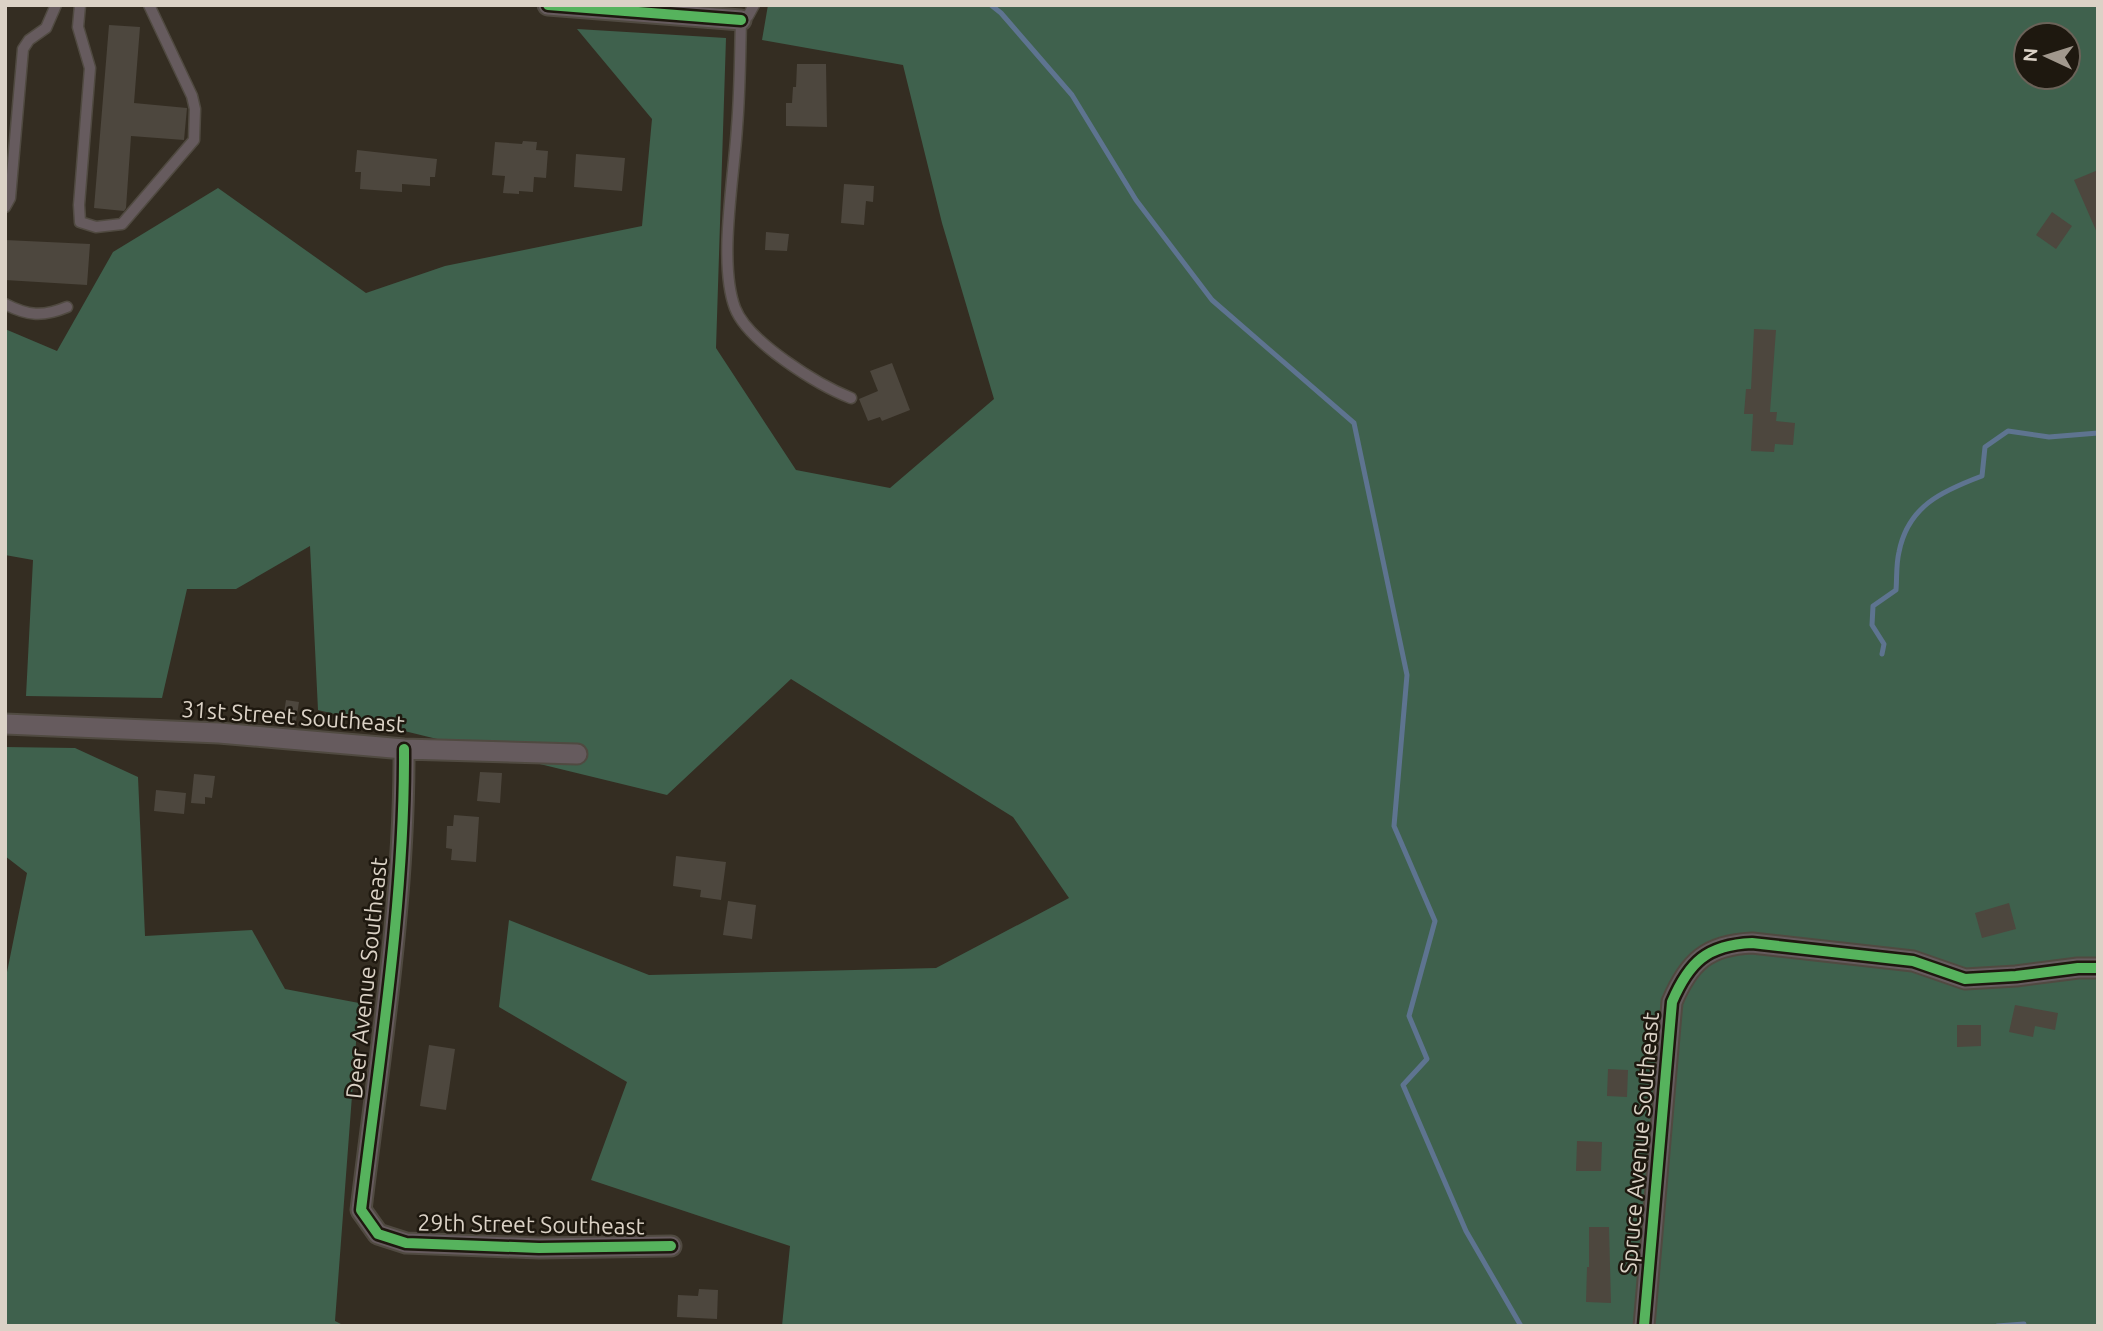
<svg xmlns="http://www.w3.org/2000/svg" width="2103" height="1331" font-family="Ubuntu,sans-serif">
<rect width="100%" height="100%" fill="#342d22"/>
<path fill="#3f614d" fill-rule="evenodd" d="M 768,5 L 2098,5 L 2098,1326 L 782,1326 L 790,1246 L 591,1180 L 627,1082 L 499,1007 L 509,920 L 649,975 L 936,968 L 1069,898 L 1013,817 L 791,679 L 667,795 L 318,710 L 310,546 L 236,589 L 187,589 L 162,698 L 26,696 L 33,560 L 5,555 L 5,329 L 57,351 L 113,252 L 218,188 L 366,293 L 445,266 L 642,226 L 652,119 L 577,29 L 726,38 L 716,348 L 796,470 L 890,488 L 994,399 L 942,223 L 903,65 L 762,40 ZM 2026,35 L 2068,35 L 2068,77 L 2026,77 Z
M 5,747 L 75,748 L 138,777 L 145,936 L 252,930 L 285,989 L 359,1003 L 335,1321 L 345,1326 L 5,1326 L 5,982 L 27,873 L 5,856 Z"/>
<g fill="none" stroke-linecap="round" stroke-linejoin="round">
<path stroke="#5e7490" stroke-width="5" d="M 991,5 L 1001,13 L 1072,95 L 1136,200 L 1212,300 L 1354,423 L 1407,675 L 1394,826 L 1435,921 L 1409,1016 L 1427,1059 L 1403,1085 L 1466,1231 L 1521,1326
M 1882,654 L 1884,644 L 1872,625 L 1873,606 L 1896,590 C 1897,578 1896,564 1899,552 C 1908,506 1942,491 1982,476 L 1985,447 L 2008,431 L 2049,437 L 2098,433
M 1997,1326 L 2024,1324"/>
</g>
<path fill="#4d473e" d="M 109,25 L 140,27 L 134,103 L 187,108 L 184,140 L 131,136 L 126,208 L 124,211 L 94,208 Z
M 797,64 L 826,64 L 827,127 L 786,126 L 786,103 L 792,103 L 793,87 L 796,87 Z
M 523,141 L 537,142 L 536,150 L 548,151 L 546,178 L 534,177 L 533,192 L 519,191 L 519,194 L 503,193 L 505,176 L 492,175 L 495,142 L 522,144 Z
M 357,150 L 437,159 L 435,177 L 430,177 L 430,186 L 402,184 L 402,192 L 360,189 L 361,172 L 355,172 Z
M 576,154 L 625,158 L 622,191 L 574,187 Z
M 2098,170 L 2098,235 L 2074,180 Z
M 844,184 L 874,186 L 873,202 L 866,201 L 864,225 L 841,223 Z
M 2052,212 L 2072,226 L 2056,249 L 2036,235 Z
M 766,232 L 789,234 L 787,251 L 765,250 Z
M 5,240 L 90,244 L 87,285 L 5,280 Z
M 1754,329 L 1776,330 L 1770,412 L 1777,412 L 1776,421 L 1795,423 L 1793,445 L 1775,444 L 1774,452 L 1751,451 L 1753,414 L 1744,414 L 1746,389 L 1751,389 Z
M 892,363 L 910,410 L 882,421 L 880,417 L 868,421 L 859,399 L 878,391 L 870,371 Z
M 286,700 L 299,702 L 296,721 L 283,719 Z
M 480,772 L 502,773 L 500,803 L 477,801 Z
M 194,774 L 215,776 L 212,798 L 205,797 L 205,804 L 191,803 Z
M 156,790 L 186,793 L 184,814 L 154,811 Z
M 454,815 L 479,817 L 476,862 L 451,860 L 452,849 L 446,848 L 447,826 L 453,826 Z
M 676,856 L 726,862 L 721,900 L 700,897 L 701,890 L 673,886 Z
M 728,901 L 756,905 L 752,939 L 723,935 Z
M 2009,903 L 2016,929 L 1982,938 L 1975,913 Z
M 2015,1005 L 2058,1013 L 2055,1030 L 2035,1026 L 2033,1037 L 2009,1032 Z
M 1957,1025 L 1981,1025 L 1981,1046 L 1957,1047 Z
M 429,1045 L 455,1049 L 446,1110 L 420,1106 Z
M 1608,1069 L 1628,1070 L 1627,1097 L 1607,1096 Z
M 1577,1141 L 1602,1142 L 1601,1171 L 1576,1171 Z
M 1589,1227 L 1609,1227 L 1611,1303 L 1586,1302 L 1587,1267 L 1589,1267 Z
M 699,1289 L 718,1290 L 717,1319 L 677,1317 L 678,1295 L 698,1296 Z"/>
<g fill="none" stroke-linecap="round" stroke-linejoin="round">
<defs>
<path id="service" d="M 80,5 L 78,27 L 90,68 L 79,205 L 80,222 L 96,227 L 122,224 L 194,140 L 195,109 L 192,96 L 149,5
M 754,5 L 748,16 L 741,20 C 740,55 740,91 737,127 C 734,177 718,263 735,308 C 748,342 818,385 851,398
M 5,207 L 10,198 L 23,49 L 29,40 L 46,28 L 56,5
M 5,304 C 28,316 43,317 67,307"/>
<path id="minor" d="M 548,5 L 741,20
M 5,724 L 219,733 L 404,749 L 577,754
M 404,749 C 405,901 379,1059 361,1210 L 378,1234 L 406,1243 L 539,1248 L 671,1246
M 1644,1326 L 1672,1002 C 1689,962 1707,945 1752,943 L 1913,961 L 1965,979 L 2016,976 L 2078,968 L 2098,968"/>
</defs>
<use href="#service" stroke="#504a41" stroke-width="13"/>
<use href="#minor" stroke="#504a41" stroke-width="23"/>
<use href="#service" stroke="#665b5e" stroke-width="10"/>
<use href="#minor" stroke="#665b5e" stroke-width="19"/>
<defs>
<path id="cycleway" d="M 548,5 L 741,20
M 404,749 C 405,901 379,1059 361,1210 L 378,1234 L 406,1243 L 539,1248 L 671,1246
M 1644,1326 L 1672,1002 C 1689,962 1707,945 1752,943 L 1913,961 L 1965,979 L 2016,976 L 2078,968 L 2098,968"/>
</defs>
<use href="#cycleway" stroke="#1e180f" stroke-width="15"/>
<use href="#cycleway" stroke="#56b35d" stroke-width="10"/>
</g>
<g text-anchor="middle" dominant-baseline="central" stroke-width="5" stroke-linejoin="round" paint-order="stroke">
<g font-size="23" fill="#dbd2c6" stroke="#1e180f">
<text transform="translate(293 716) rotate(4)">31st Street Southeast</text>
<text transform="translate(366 978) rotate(-84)">Deer Avenue Southeast</text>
<text transform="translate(1639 1143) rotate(-85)">Spruce Avenue Southeast</text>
<text transform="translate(531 1224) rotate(1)">29th Street Southeast</text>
</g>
</g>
<rect width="2103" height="1331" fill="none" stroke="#dbd2c6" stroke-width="14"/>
<g transform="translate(2047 56) rotate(274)"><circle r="33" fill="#1e180f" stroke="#6a6258" stroke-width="2"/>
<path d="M0-5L12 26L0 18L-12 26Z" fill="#a1988d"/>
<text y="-10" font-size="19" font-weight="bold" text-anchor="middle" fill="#dbd2c6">N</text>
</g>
</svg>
